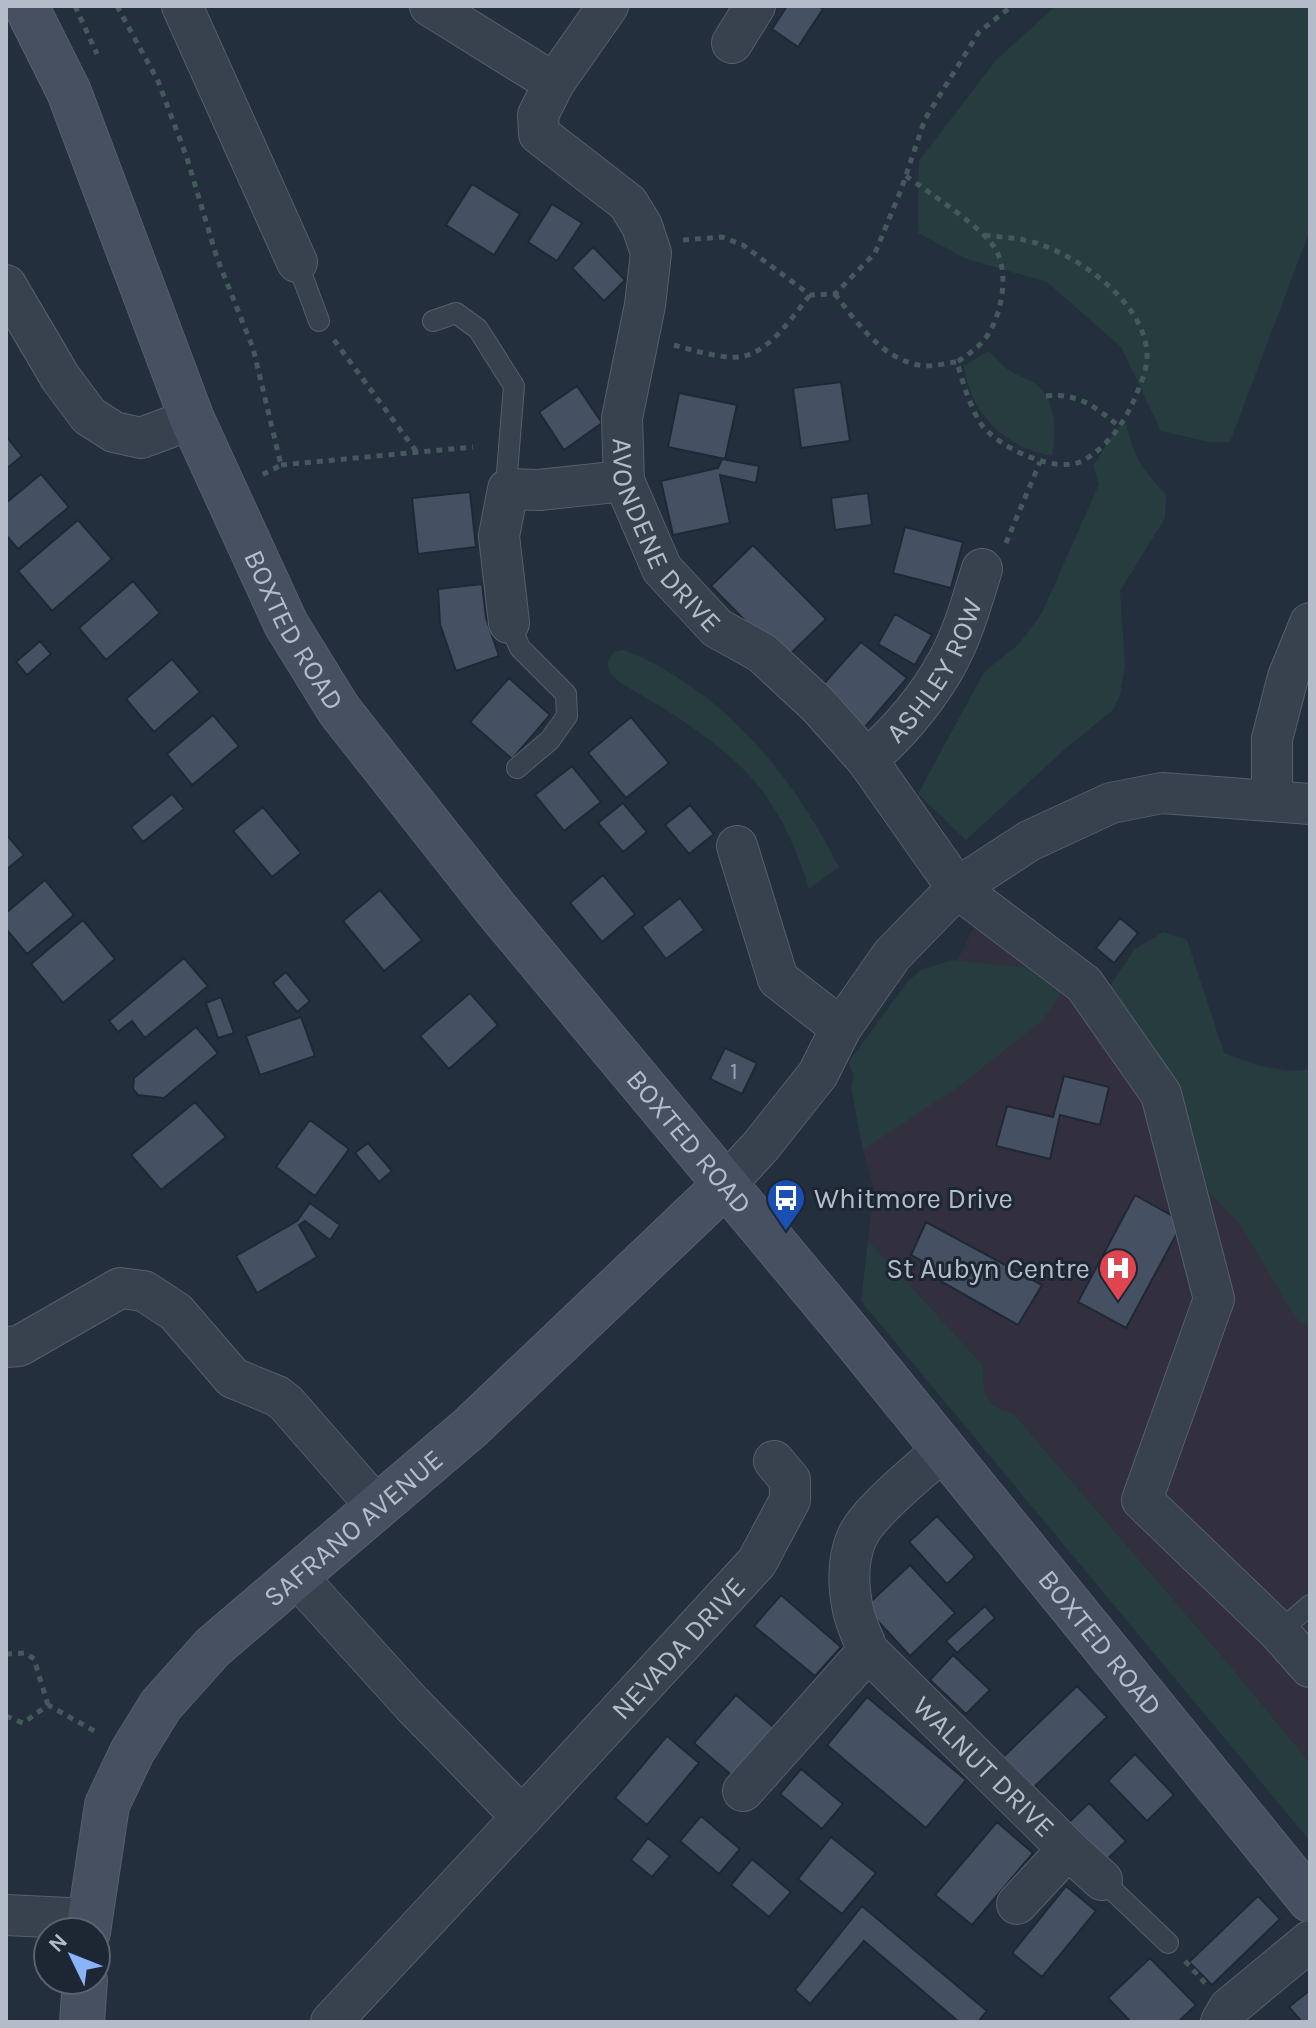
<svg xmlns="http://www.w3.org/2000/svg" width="1316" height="2028" font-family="Karla,sans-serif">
<rect width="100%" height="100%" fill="#242f3e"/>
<path fill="#32303f" d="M 990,895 L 1108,988 L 1134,950 L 1148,940 L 1164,932 L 1187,940 L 1224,1053 L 1253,1064 L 1299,1072 L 1310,1069 L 1310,1763 L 1233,1669 L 1013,1413 L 1001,1410 L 988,1401 L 984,1390 L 983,1365 L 868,1240 L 874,1190 L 863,1150 Z"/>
<path fill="#263c3f" d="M 1056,6 L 1310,6 L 1310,230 L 1230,442 L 1210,442 L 1161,431 L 1121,347 L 1047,282 L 967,259 L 918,233 L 919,161 L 996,60 Z
M 989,351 C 996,358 1004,368 1013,373 C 1020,377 1029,379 1036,384 C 1057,402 1056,431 1052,456 C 1005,447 971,415 964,366 Z
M 1126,421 C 1131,453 1143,471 1166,494 L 1165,518 L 1120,591 L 1125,666 L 1120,695 L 1113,710 L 1065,749 L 966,840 L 918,794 L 984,672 L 1019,644 L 1042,613 L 1099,484 L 1093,465 C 1105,451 1112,430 1126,421 Z
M 624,650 C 724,690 791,774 839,867 L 809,889 C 797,849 778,806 749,775 C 713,737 664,708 619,682 L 610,673 L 607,663 L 614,652 Z
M 1164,932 L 1187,940 L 1224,1053 C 1250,1063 1283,1076 1310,1069 L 1310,1326 L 1300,1322 L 1293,1314 L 1240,1224 L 1208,1191 L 1199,1159 L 1109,988 L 1134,950 Z
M 953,960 L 1039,969 L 1052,979 L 1061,993 L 1043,1020 L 961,1085 L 863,1150 L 851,1088 L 854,1077 L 849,1062 L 907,982 L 921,970 Z
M 868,1240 L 983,1365 C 984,1394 982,1405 1013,1413 L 1233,1669 L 1310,1763 L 1310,1841 L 861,1301 Z"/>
<path fill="#455162" stroke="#1f2835" stroke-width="2" d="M 787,6 L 818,6 L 823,9 L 798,47 L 772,29 Z
M 472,184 L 520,214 L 494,255 L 446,225 Z
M 552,204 L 582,223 L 557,261 L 528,242 Z
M 593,247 L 625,280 L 604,301 L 572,268 Z
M 841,382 L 850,441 L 801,448 L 793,388 Z
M 577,386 L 602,423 L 564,450 L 539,412 Z
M 679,393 L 737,405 L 725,459 L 668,447 Z
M 6,436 L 22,456 L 6,469 Z
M 722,459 L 759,466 L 756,483 L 720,475 L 730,523 L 673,535 L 661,481 L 718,468 Z
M 41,474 L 69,507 L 18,549 L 6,535 L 6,503 Z
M 470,492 L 476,547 L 418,554 L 412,498 Z
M 868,493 L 872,525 L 835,530 L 831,498 Z
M 78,520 L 112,559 L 52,611 L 18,571 Z
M 905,527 L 963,542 L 951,588 L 893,573 Z
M 753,545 L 826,619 L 784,660 L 711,586 Z
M 133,581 L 160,613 L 106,660 L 79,628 Z
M 482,584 L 486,618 L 499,656 L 456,671 L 440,624 L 438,589 Z
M 895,614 L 932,635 L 915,665 L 878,644 Z
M 40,641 L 51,654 L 27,675 L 16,662 Z
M 861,642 L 907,678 L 865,727 L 820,688 Z
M 172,659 L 200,692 L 154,732 L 126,699 Z
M 509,678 L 550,715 L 512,759 L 470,722 Z
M 213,715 L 239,746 L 192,785 L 167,754 Z
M 631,717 L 669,763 L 626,798 L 588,753 Z
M 572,766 L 601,802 L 564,831 L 535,795 Z
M 172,794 L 184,809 L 143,842 L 131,827 Z
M 623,803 L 647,832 L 623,852 L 598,823 Z
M 690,805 L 714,834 L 689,854 L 665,825 Z
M 263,807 L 301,853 L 272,877 L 233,831 Z
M 6,834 L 24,855 L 6,870 Z
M 603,875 L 635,914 L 602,942 L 570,903 Z
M 45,880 L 74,915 L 27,954 L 6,929 L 6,913 Z
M 380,890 L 422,940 L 384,971 L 343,921 Z
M 680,898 L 704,930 L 666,959 L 642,927 Z
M 1120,918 L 1138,933 L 1114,963 L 1096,948 Z
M 83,920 L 115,959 L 63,1003 L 31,964 Z
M 184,958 L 208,986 L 145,1038 L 132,1021 L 118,1032 L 109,1021 Z
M 286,972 L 310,1001 L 297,1012 L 273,983 Z
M 470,993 L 498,1025 L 449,1069 L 420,1036 Z
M 221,997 L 234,1033 L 218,1038 L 206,1003 Z
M 301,1017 L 315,1056 L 260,1075 L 246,1036 Z
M 196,1027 L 218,1053 L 164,1098 L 138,1095 L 133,1089 L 134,1078 Z
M 725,1048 L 757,1063 L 742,1094 L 710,1079 Z
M 1064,1076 L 1109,1087 L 1100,1125 L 1060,1115 L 1050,1159 L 996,1146 L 1007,1106 L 1053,1117 Z
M 195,1102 L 226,1137 L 161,1190 L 131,1155 Z
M 310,1120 L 349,1149 L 315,1196 L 276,1167 Z
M 368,1143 L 392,1171 L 379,1182 L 355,1153 Z
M 1135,1195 L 1183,1222 L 1126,1328 L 1078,1302 Z
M 310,1203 L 340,1225 L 330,1240 L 305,1221 L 299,1225 L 317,1257 L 257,1293 L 236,1256 L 297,1221 Z
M 926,1222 L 1042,1285 L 1018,1325 L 921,1270 L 922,1261 L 911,1255 Z
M 937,1516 L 975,1557 L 947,1584 L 909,1542 Z
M 910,1565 L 955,1613 L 910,1656 L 865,1607 Z
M 781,1595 L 841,1647 L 815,1676 L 754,1626 Z
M 985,1606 L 995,1618 L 957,1653 L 946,1641 Z
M 953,1655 L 990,1690 L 966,1714 L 930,1680 Z
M 1077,1686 L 1107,1717 L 1031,1790 L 1001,1759 Z
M 736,1695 L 778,1731 L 736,1779 L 694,1743 Z
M 867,1697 L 966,1780 L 926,1828 L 827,1745 Z
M 667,1736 L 699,1763 L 647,1825 L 615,1798 Z
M 1135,1754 L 1174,1795 L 1147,1821 L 1108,1781 Z
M 801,1769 L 843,1804 L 822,1829 L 780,1794 Z
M 1089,1803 L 1126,1841 L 1102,1864 L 1065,1826 Z
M 701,1816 L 740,1849 L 719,1874 L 680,1841 Z
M 997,1822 L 1033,1853 L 972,1925 L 935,1895 Z
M 831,1837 L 876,1873 L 842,1914 L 798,1879 Z
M 648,1838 L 670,1856 L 652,1877 L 631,1860 Z
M 752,1859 L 791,1892 L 769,1917 L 731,1885 Z
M 1066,1886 L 1096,1911 L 1042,1977 L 1012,1953 Z
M 1258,1896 L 1280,1919 L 1212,1985 L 1189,1962 Z
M 862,1906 L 987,2011 L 978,2022 L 959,2022 L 864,1941 L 810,2004 L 795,1990 Z
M 1150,1958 L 1196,2005 L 1178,2022 L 1131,2022 L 1108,1998 Z
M 1310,1990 L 1310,2022 L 1302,2022 L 1289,2007 Z"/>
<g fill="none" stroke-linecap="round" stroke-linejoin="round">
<defs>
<path id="lane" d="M 297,262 L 319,321
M 433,321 L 456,313 L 478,329 L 514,386 L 507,473 L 508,489
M 509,623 L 520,648 L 566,694 L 567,716 L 550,740 L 517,768
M 1279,1632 L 1310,1605
M 1102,1880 L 1168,1943"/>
<g id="street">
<path d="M 182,6 L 297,262"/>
<path d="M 430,6 L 554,83"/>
<path id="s1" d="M 608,6 L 554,83 L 538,115 L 539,134 L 628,203 L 642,226 L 651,253 L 645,305 L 622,418 L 624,481 L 662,569 L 717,628 L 762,653 L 818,705 L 867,760 L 957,888 L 1084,984 L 1161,1094 L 1214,1299 L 1142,1500 L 1279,1632 L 1310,1667"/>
<path d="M 732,43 L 755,6"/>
<path d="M 6,285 L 60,377 L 89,416 L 114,432 L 141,438 L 192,419"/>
<path d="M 509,623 L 499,536 L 508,489 L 539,490 L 624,481"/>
<path id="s2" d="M 867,760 C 898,733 927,699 947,663 C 963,634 972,601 982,569"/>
<path d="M 1272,800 L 1272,739 L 1288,677 L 1310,623"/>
<path d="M 737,846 L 778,979 L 841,1028"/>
<path d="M 725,1185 L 760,1147 L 818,1074 L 841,1028 L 892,955 L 957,888 L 1029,841 L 1111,803 L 1162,793 L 1310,804"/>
<path d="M 6,1347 L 19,1346 L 120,1288 L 144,1291 L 176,1312 L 233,1378 L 277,1396 L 286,1403 L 378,1508"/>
<path id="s3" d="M 944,1449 C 921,1470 869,1511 857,1537 C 847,1560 848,1586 853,1610 C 856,1624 863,1638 868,1651 L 1068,1849 L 1102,1880"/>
<path d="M 297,1577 L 412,1704 L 522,1817 L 331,2022"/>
<path d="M 743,1791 L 868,1651"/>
<path id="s4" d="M 522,1817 L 757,1562 L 790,1500 L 790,1480 L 774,1461"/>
<path d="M 1017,1904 L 1068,1849"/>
<path d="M 6,1915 L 89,1919"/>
<path d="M 1221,2022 L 1229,2008 L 1310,1941"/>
</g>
<g id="secondary">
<path id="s5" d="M 26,6 L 69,92 L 192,419 L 286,624 L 339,710 L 496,909 L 846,1329 L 1310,1900"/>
<path id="s6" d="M 88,1932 L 107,1805 L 132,1752 L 161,1705 L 213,1647 L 471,1427 L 725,1185"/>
<path d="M 82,2022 L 85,1980"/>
</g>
</defs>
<use href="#lane" stroke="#565f6c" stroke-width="22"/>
<use href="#street" stroke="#565f6c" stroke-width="42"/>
<use href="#secondary" stroke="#565f6c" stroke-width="46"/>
<path stroke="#44595c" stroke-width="5" stroke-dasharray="6 6" stroke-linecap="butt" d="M 75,6 L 97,54
M 117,6 L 158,81 L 187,158 L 217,258 L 253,348 L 281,465 L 258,477
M 906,176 C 928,192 984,228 996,250 C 1009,274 1002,311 989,333 C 981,346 969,354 957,362
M 683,240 L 722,237 L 743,245 L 810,295 L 835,294 L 875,253 L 901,190 L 925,119 L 979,32 L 1012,6
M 835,294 C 857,323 885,363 926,366 C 935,366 947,363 957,362 C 963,383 969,405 981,424 C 997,447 1058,476 1084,460 C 1107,447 1124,423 1134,400 C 1140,385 1148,369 1147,353 C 1144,300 1072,250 1024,240 C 1010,237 995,237 981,235
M 334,340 L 416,451
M 674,345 C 692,350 730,362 748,355 C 775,345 792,317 810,295
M 1046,396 C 1079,393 1094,406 1119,426
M 281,465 L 473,447
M 1006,543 L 1040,462
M 6,1654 L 26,1653 L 34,1659 L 48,1705
M 6,1716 L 23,1723 L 48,1705 L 98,1733
M 1185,1961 L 1205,1983"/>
<use href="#lane" stroke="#38414e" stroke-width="20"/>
<use href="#street" stroke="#38414e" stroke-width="40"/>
<use href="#secondary" stroke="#465061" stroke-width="44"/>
</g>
<defs>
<symbol id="bus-pin" viewBox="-11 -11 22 30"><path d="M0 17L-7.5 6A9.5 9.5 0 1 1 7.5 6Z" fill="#1a4fb4" stroke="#1d2633"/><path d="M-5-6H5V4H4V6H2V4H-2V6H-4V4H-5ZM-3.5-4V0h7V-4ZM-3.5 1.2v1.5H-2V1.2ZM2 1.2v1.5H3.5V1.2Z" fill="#fff"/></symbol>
<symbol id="hospital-pin" viewBox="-11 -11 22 30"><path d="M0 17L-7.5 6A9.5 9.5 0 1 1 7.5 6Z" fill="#e0444e" stroke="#1d2633"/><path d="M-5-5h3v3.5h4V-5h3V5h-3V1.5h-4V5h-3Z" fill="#fff"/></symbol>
</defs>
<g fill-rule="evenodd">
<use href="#bus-pin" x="764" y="1176" width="44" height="60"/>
<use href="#hospital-pin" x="1096" y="1246" width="44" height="60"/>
</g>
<g text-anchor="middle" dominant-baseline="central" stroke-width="6" stroke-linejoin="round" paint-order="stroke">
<g font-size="24" fill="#98a1af">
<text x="734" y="1071">1</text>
</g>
<g font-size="28" fill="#b4bcc9" stroke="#1d2633">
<text stroke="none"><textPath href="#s1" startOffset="614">AVONDENE DRIVE</textPath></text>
<text stroke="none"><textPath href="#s5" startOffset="680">BOXTED ROAD</textPath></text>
<text stroke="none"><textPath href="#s2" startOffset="114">ASHLEY ROW</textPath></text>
<text stroke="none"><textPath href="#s5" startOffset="1328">BOXTED ROAD</textPath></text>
<text stroke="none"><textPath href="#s6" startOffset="504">SAFRANO AVENUE</textPath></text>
<text stroke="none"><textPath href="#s5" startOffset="1976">BOXTED ROAD</textPath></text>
<text stroke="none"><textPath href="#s4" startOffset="230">NEVADA DRIVE</textPath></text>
<text stroke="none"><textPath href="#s3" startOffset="406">WALNUT DRIVE</textPath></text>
</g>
<g font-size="28" fill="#b4bcc9" stroke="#1d2633" text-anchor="start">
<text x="814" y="1198">Whitmore Drive</text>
<text x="1090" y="1268" text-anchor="end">St Aubyn Centre</text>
</g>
</g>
<rect width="1316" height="2028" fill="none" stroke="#b4bcc9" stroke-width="16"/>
<g transform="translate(72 1956) rotate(313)"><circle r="38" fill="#1d2633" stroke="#59626f" stroke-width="2"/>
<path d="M0-6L14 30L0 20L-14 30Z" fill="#8ab4f8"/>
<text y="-12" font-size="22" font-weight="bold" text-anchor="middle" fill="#b4bcc9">N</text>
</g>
</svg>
